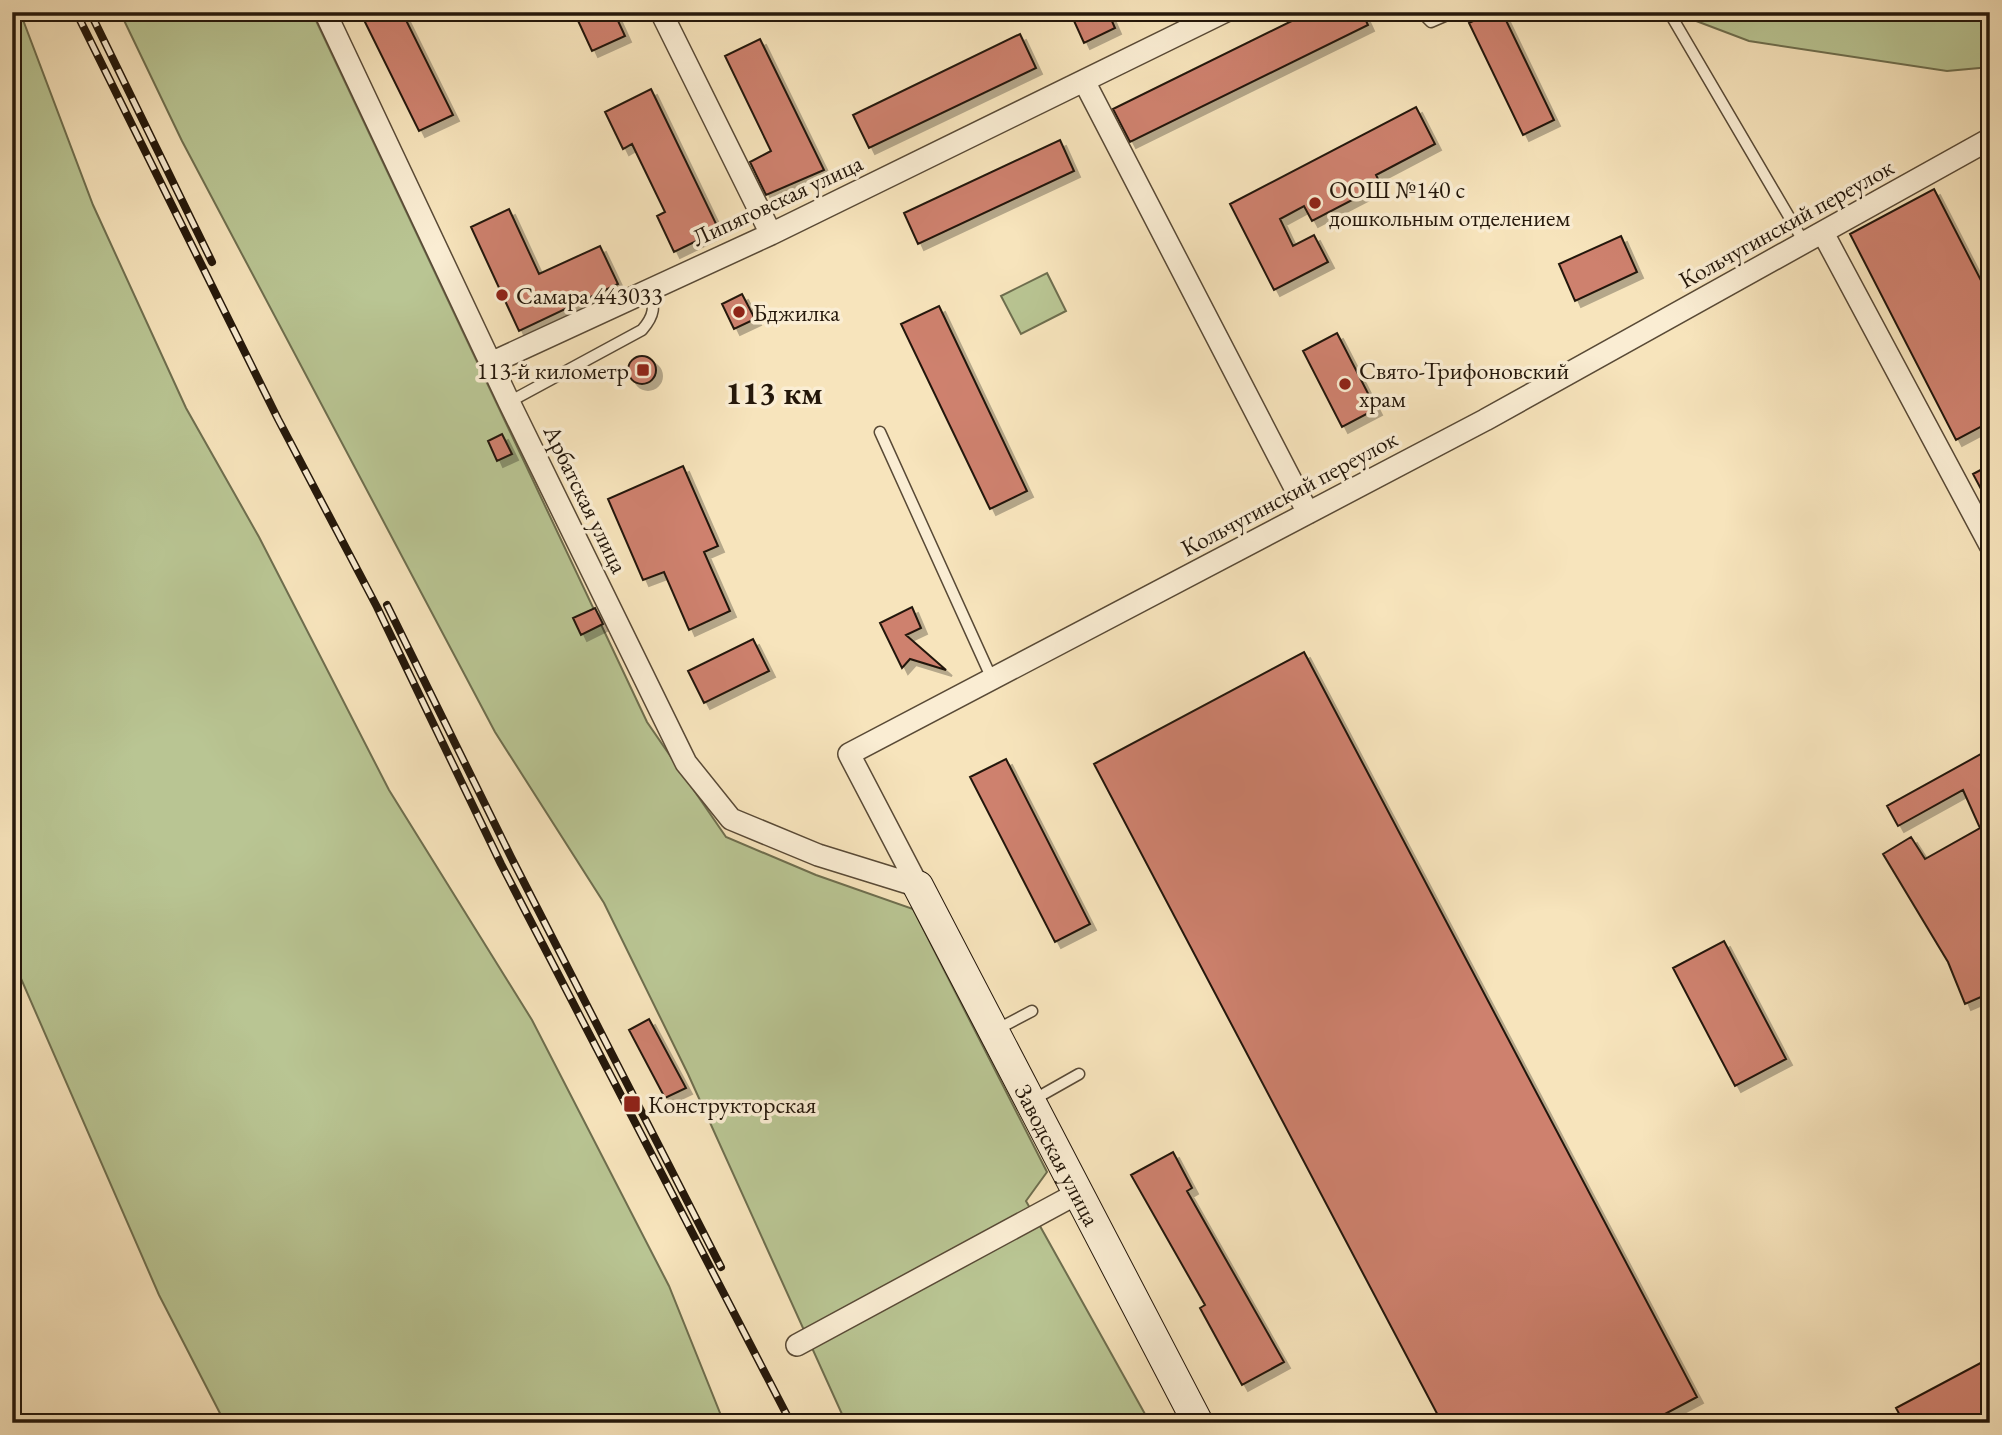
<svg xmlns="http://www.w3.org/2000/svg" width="2002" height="1435" font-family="'EB Garamond',serif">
<defs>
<filter id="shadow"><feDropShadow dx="6" dy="6" stdDeviation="0" flood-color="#0004"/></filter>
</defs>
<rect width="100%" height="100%" fill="#f7e4bc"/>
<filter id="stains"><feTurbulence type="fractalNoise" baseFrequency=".00286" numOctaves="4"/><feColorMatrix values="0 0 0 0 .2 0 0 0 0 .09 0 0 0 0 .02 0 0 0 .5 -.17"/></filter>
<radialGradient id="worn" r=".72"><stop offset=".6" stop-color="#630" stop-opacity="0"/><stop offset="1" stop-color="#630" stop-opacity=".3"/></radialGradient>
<path fill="#b9c593" stroke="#6e6e4e" stroke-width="2" d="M 12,12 L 20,12 L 93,205 L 186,408 L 259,537 L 389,790 L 532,1020 L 669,1286 L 724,1423 L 225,1423 L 159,1295 L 12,958 Z
M 120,12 L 312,12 L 647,722 L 726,837 L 816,875 L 913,909 L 1047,1172 L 1026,1201 L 1150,1423 L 846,1423 L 688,1074 L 604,903 L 495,732 L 182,141 Z
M 1683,12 L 1990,12 L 1990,67 L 1947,71 L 1749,41 L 1683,16 Z
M 1047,273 L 1066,311 L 1021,334 L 1001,296 Z"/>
<path fill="#ce816e" stroke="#24170a" stroke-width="2" filter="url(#shadow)" d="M 360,12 L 402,12 L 453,115 L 419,131 Z
M 574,12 L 614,12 L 625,36 L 592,51 Z
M 1070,12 L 1108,12 L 1115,28 L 1084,43 Z
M 1310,12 L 1362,12 L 1368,25 L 1130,142 L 1113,109 Z
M 1491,12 L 1502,12 L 1554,120 L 1523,135 L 1469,23 Z
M 1020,34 L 1036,68 L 869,148 L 853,115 Z
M 760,39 L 824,170 L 766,195 L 750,162 L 771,151 L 725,56 Z
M 651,89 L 719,230 L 674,252 L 657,216 L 665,212 L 632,144 L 623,149 L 605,112 Z
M 1416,107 L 1435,144 L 1376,175 L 1381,185 L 1312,221 L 1304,206 L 1280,219 L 1293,246 L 1314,235 L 1328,262 L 1274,290 L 1230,204 Z
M 1060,140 L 1074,171 L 918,244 L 904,213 Z
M 1934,189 L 1990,298 L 1990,422 L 1956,440 L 1850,234 Z
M 509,209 L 539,274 L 600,246 L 618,284 L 519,331 L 471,227 Z
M 1621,236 L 1637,272 L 1575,301 L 1559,264 Z
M 742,294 L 755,319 L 734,329 L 722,304 Z
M 939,306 L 1027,491 L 990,509 L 901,324 Z
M 1337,333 L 1376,409 L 1342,427 L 1303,351 Z
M628 370a14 14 0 1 1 28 0a14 14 0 1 1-28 0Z
M 502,434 L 512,454 L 497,461 L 488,441 Z
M 1990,465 L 1990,506 L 1973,474 Z
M 683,466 L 718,546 L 704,552 L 730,611 L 689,630 L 664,572 L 643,580 L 608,499 Z
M 912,607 L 921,628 L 906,635 L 946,670 L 910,659 L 902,668 L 880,623 Z
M 595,608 L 603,624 L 581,635 L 573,618 Z
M 753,639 L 769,671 L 704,703 L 688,671 Z
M 1304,652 L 1697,1397 L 1648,1423 L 1442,1423 L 1094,764 Z
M 1990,749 L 1990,993 L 1965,1004 L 1948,962 L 1883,854 L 1911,837 L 1925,859 L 1980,828 L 1963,790 L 1898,826 L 1887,806 Z
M 1006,759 L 1090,924 L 1055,942 L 970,777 Z
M 1724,941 L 1786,1059 L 1735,1086 L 1673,968 Z
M 649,1019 L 686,1088 L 665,1098 L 629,1030 Z
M 1173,1152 L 1192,1188 L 1187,1191 L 1284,1362 L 1242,1385 L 1200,1308 L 1205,1305 L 1131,1175 Z
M 1990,1358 L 1990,1423 L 1904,1423 L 1896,1408 Z"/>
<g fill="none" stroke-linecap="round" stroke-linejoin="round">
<defs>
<path id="lane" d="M 1421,12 L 1431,22 L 1454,12
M 1669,12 L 1805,244
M 509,402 L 642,330 C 655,315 655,307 649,289
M 880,432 L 992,679
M 996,1030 L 1032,1011
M 1033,1100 L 1079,1074"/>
<path id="street" d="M 325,12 L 509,402 L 686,763 L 731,819 L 818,855 L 918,886
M 661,12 L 771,234
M 1084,81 L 1308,513
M 1823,233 L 1990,545
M 491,363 L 771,234 L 1224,12
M 918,886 L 849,754 L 1485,420 L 1990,139
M 797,1345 L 1078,1193"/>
<g id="secondary">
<path id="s1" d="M 918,886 L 1198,1423"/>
</g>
</defs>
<use href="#lane" stroke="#594a36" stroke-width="13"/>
<use href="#street" stroke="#594a36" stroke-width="24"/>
<use href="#secondary" stroke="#24170a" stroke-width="32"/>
<use href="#lane" stroke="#faedd3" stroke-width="10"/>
<use href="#street" stroke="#faedd3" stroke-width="21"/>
<use href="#secondary" stroke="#faedd3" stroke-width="30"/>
<defs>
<path id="rail" d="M 76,12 L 278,419 L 377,607 L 501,864 L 791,1423
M 90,12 L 212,262
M 387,605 L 511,857 L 721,1267"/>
</defs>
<use href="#rail" stroke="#24170a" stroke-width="8"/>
<use href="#rail" stroke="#faedd3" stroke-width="5" stroke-dasharray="16" stroke-linecap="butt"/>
</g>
<g fill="#8f2418" stroke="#faedd3" stroke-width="2.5">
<circle cx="1315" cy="203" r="7"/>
<circle cx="502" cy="295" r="7"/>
<circle cx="739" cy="312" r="7"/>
<rect x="636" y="363" width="14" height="14" rx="3.5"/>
<circle cx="1345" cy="384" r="7"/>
<rect x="623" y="1095" width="18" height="18" rx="3.5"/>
</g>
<g text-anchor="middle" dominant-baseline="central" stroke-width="7" stroke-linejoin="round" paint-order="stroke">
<g font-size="24" fill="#24170a" stroke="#faedd3" text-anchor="start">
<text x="1329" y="189">ООШ №140 с<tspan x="1329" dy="28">дошкольным отделением</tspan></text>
<text x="516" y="295">Самара 443033</text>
<text x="753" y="312">Бджилка</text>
<text x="629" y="370" text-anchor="end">113-й километр</text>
<text x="1359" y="370">Свято-Трифоновский<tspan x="1359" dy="28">храм</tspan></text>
<text x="648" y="1104">Конструкторская</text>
</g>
<g font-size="24" fill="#24170a" stroke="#faedd3">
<text transform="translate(777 200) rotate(-25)">Липяговская улица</text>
<text transform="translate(1786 223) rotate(-29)">Кольчугинский переулок</text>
<text transform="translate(1289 493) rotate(-28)">Кольчугинский переулок</text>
<text transform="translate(586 499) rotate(64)">Арбатская улица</text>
<text stroke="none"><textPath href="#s1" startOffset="303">Заводская улица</textPath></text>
</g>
<g font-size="32" font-weight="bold" fill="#24170a" stroke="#faedd3">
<text x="774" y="393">113 км</text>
</g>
</g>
<rect width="2002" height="1435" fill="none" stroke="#f7e4bc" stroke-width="42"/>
<rect x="14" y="14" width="1974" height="1407" fill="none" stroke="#24170a" stroke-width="3.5"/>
<rect x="21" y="21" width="1960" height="1393" fill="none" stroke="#24170a" stroke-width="2"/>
<rect width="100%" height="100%" filter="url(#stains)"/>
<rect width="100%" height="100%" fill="url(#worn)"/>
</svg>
